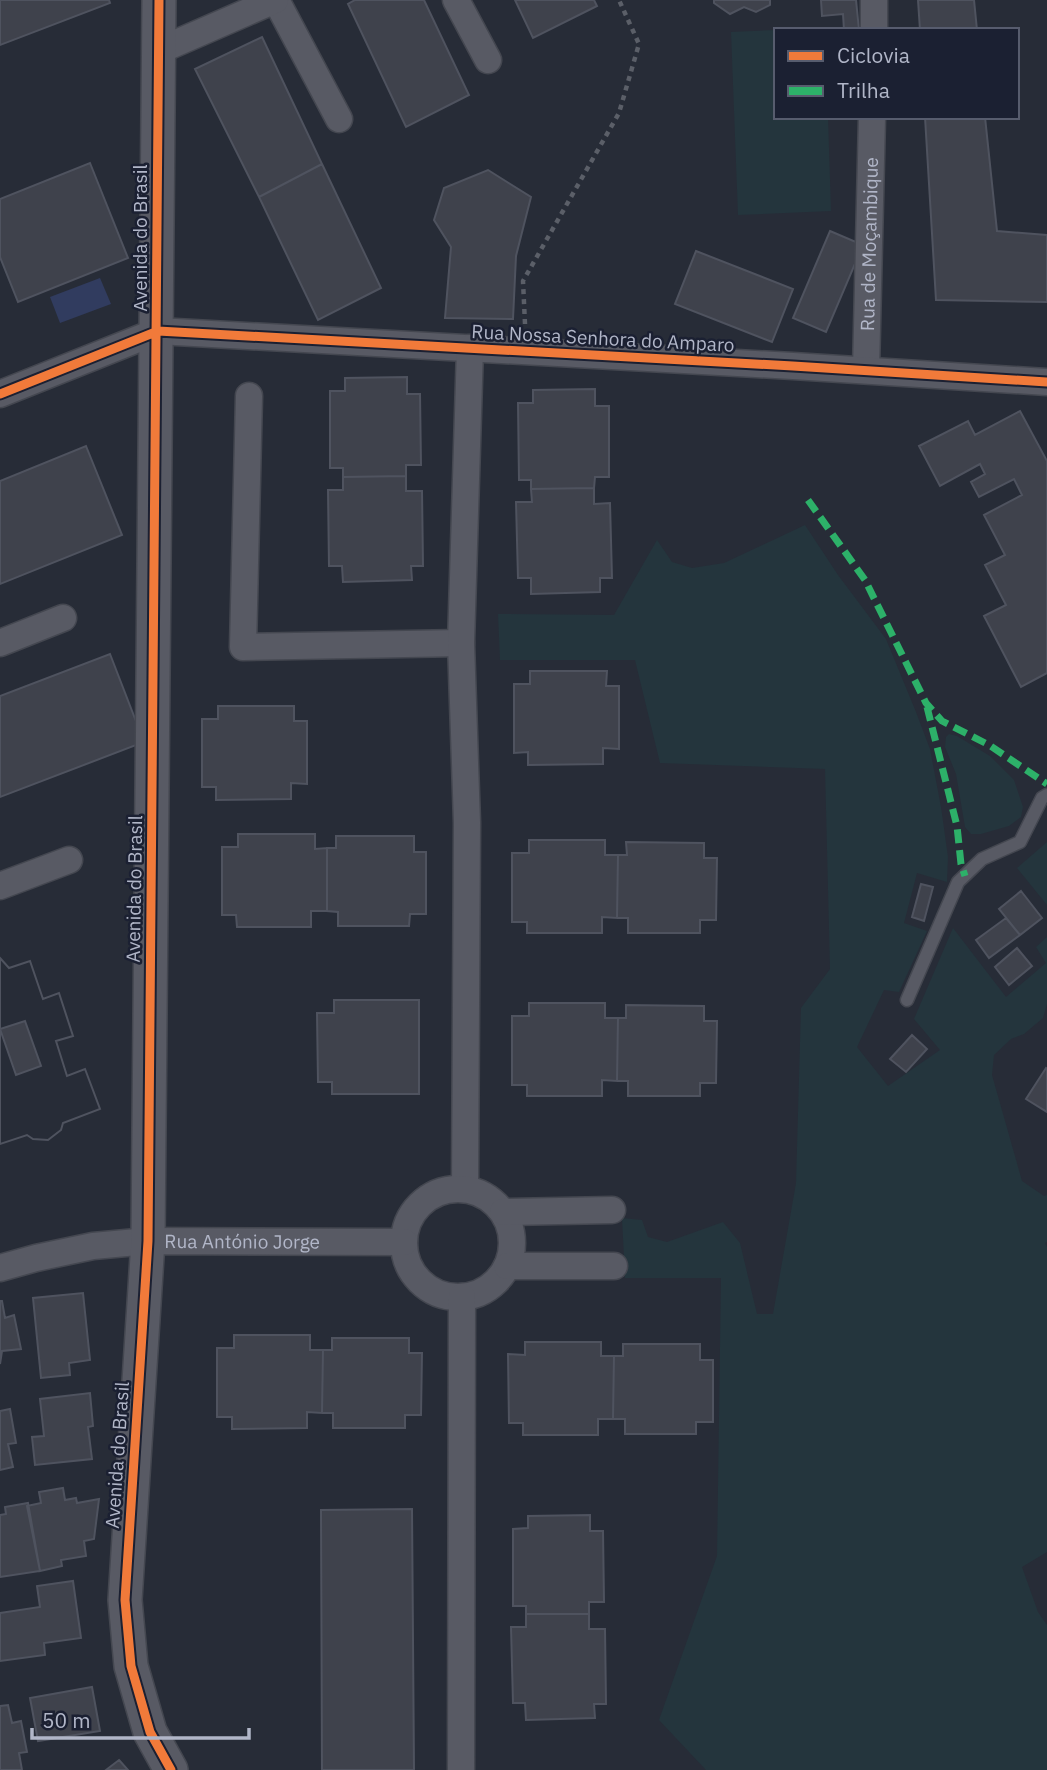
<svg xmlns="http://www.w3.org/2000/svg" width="1047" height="1770" font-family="'IBM Plex Sans',sans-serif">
<rect width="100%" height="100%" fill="#272c37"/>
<path fill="#24353d" d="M 776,30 L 776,117 L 828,117 L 831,211 L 738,215 L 731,32 Z
M 805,525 L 838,575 L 886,639 L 916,712 L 930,749 L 941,807 L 948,857 L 947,882 L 917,873 L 904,923 L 927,931 L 899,992 L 884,990 L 857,1047 L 888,1086 L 940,1050 L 914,1019 L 953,928 L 1006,997 L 1046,963 L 1036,947 L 1047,937 L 1047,1004 L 1043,1018 L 1024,1034 L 1011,1039 L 994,1055 L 992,1075 L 1022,1181 L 1044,1196 L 1047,1195 L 1047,1242 L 1045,1243 L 1047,1247 L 1047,1552 L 1022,1567 L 1038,1612 L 1047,1625 L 1047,1770 L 706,1770 L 659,1720 L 717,1556 L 721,1278 L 625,1278 L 622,1218 L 642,1220 L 648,1237 L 667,1242 L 723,1222 L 740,1243 L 757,1314 L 773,1314 L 796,1183 L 801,1008 L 830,969 L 825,769 L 660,763 L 635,660 L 500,660 L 498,614 L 614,615 L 657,540 L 672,562 L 692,568 L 724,563 Z
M 949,734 L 957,736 L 990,756 L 1014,780 L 1023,807 L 1021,817 L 1009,826 L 981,834 L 971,834 L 965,827 L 956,774 L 945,747 L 946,737 Z
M 1047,842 L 1047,905 L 1017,868 Z"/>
<path fill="#313c5f" d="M 100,278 L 111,304 L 60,323 L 50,297 Z"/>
<path fill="#3f424c" stroke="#4f535f" stroke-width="2" fill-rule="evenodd" d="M 0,0 L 109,0 L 110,3 L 0,45 Z
M 355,0 L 424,0 L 469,95 L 406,127 L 348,4 Z
M 515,0 L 594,0 L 597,6 L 533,38 Z
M 714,0 L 770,0 L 770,5 L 756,12 L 744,7 L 730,14 L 714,3 Z
M 821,0 L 856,0 L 859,30 L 844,30 L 843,14 L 822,16 Z
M 918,0 L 974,0 L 977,30 L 920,30 Z
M 262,37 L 322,164 L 259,197 L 195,69 Z
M 925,117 L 985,117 L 997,231 L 1047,235 L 1047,302 L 936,300 Z
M 90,163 L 128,258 L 18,302 L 0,257 L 0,199 Z
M 322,164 L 381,288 L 318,320 L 259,197 Z
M 488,170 L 531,197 L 516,256 L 513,319 L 445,318 L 451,247 L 434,220 L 444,188 Z
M 830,231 L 863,245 L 826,332 L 793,318 Z
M 696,251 L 793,289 L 772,342 L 675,304 Z
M 407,377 L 407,394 L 420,394 L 421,465 L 406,465 L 406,476 L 343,477 L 343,468 L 330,468 L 330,391 L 345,391 L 345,378 Z
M 595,389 L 595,406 L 609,406 L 609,477 L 595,477 L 594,488 L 531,489 L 531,480 L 519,480 L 518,403 L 533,403 L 533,390 Z
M 1020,411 L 1047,461 L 1047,673 L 1021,687 L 984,616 L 1006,605 L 985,565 L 1005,555 L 984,515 L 1022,495 L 1014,479 L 979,497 L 971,482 L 985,474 L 980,464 L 940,486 L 919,446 L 968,421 L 975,435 Z
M 86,446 L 122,535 L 0,584 L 0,481 Z
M 406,476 L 406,491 L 422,491 L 423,566 L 411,566 L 412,580 L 343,582 L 342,566 L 329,566 L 328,490 L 343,490 L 343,477 Z
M 594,488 L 594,504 L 610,503 L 612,578 L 600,578 L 600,592 L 531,594 L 531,578 L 518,578 L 516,502 L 532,502 L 531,489 Z
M 110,654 L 144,742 L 0,797 L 0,696 Z
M 530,671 L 607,671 L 606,686 L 619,686 L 619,749 L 603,748 L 603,764 L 528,765 L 528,752 L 514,753 L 514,684 L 530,684 Z
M 218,706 L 294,706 L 294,721 L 307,721 L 307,784 L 291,783 L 291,799 L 216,800 L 216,787 L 202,787 L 202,719 L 218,719 Z
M 238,834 L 315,834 L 315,849 L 327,848 L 327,911 L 311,911 L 311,927 L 237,927 L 236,915 L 222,915 L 222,847 L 238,847 Z
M 336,836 L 414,836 L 414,852 L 426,852 L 426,914 L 410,914 L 409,926 L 338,926 L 338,912 L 327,911 L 327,848 L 336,848 Z
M 529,840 L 605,840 L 605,855 L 618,855 L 617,918 L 602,917 L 602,933 L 527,933 L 527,922 L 512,922 L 512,853 L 529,853 Z
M 626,842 L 704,843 L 704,858 L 717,858 L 716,920 L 700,920 L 700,933 L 628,933 L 628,918 L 617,918 L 618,855 L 627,855 Z
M 921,884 L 933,887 L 924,921 L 912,917 Z
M 1021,891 L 1042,918 L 1020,935 L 999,909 Z
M 1006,918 L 1020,935 L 989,958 L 976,940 Z
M 1017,948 L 1032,966 L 1009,985 L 995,967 Z
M 0,958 L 9,968 L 30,961 L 43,999 L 59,993 L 73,1036 L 56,1041 L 67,1076 L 85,1069 L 100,1109 L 63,1123 L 61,1130 L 48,1140 L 33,1139 L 27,1135 L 0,1144 ZM 25,1021 L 41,1066 L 16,1075 L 0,1029 Z
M 0,958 L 9,968 L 30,961 L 43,999 L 59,993 L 73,1036 L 56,1041 L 67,1076 L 85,1069 L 100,1109 L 63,1123 L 61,1130 L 48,1140 L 33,1139 L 27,1135 L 0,1144 Z
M 334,1000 L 419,1000 L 419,1094 L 332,1094 L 332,1082 L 318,1082 L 317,1013 L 334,1013 Z
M 529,1003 L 605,1003 L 605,1018 L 618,1018 L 617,1081 L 602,1080 L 602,1096 L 527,1096 L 527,1085 L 512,1085 L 512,1016 L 529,1016 Z
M 626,1005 L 704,1006 L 704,1021 L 717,1021 L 716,1083 L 700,1083 L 700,1096 L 628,1096 L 628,1081 L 617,1081 L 618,1018 L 626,1018 Z
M 912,1035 L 927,1049 L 906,1072 L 890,1059 Z
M 1046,1068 L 1047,1069 L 1047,1112 L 1026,1099 Z
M 83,1293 L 90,1360 L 69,1363 L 70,1375 L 41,1378 L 33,1298 Z
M 0,1301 L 2,1301 L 5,1318 L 14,1315 L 21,1349 L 2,1351 L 0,1364 Z
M 234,1335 L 310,1335 L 310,1350 L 323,1350 L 322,1413 L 307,1412 L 307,1428 L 232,1429 L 232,1417 L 217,1417 L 217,1348 L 234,1348 Z
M 332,1338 L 409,1338 L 409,1353 L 422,1353 L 421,1415 L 405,1415 L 405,1428 L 333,1428 L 333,1413 L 322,1413 L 323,1350 L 332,1350 Z
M 525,1342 L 601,1342 L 601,1356 L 614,1356 L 613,1419 L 598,1419 L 598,1435 L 523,1435 L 523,1423 L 509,1423 L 508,1354 L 525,1355 Z
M 623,1344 L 700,1344 L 700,1360 L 713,1360 L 713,1422 L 696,1422 L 696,1434 L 625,1434 L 625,1419 L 613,1419 L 614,1356 L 623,1356 Z
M 90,1393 L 93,1426 L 88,1427 L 92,1459 L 35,1465 L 32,1437 L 44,1436 L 40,1399 Z
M 10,1409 L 16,1443 L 8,1444 L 13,1467 L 0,1470 L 0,1411 Z
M 63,1488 L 65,1500 L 76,1498 L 77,1503 L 99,1499 L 94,1539 L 84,1541 L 86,1556 L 61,1560 L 62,1566 L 40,1571 L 27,1506 L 41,1503 L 39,1492 Z
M 28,1503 L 40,1571 L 0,1577 L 0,1515 L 6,1514 L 5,1507 Z
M 412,1509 L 414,1770 L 322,1770 L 321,1510 Z
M 590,1515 L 590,1531 L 603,1531 L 604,1602 L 589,1602 L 589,1614 L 526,1614 L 526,1606 L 513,1606 L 513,1529 L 528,1528 L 528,1516 Z
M 73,1581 L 81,1638 L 44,1643 L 45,1655 L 0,1661 L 0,1613 L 40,1607 L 37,1586 Z
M 526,1614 L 589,1614 L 589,1629 L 605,1629 L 606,1704 L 594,1704 L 595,1718 L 526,1720 L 525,1703 L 513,1703 L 511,1627 L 526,1627 Z
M 92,1687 L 100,1731 L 38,1741 L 30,1698 Z
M 8,1705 L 12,1723 L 21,1721 L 27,1752 L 19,1753 L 22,1770 L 0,1770 L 0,1706 Z
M 119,1760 L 128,1770 L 106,1770 Z"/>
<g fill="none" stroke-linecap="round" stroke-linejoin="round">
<defs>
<path id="service" d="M 907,1000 L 958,882 L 982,859 L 1020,842 L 1042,798 L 1047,795"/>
<g id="minor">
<path d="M 276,0 L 339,119"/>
<path d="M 456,0 L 488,60"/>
<path d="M 874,30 L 874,0"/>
<path d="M 158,51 L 275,0"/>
<path id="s1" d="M 866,370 L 872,117"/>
<path d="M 0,394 L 158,331 L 793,366 L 1047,382"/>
<path d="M 249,396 L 243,647 L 461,643"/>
<path d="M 0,643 L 63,618"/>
<path d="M 0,886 L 69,860"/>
<path d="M 465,1189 L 467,823 L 461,643 L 470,348"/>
<circle cx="458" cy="1243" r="54"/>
<path d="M 503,1212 L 612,1210"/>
<path d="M 507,1266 L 614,1266"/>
<path id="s2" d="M 0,1268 L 36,1258 L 93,1246 L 148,1241 L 404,1242"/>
<path d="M 461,1770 L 462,1297"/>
</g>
<path id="tertiary" d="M 159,0 L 148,1241 L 125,1600 L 131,1666 L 150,1732 L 171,1770"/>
</defs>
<use href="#service" stroke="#444750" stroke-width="15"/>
<use href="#minor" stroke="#444750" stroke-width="29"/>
<use href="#tertiary" stroke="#444750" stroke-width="36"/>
<path stroke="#5b5f68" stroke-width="4.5" stroke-dasharray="5 5" stroke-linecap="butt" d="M 525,324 L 523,281 L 619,113 L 639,44 L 619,0"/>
<use href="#service" stroke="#585a64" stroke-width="12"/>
<use href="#minor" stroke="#585a64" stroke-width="26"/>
<use href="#tertiary" stroke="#585a64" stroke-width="33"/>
<path stroke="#2db169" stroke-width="7" stroke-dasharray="14 7" stroke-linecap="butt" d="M 808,500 L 865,580 L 926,703 L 942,721 L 989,745 L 1047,784
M 927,707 L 957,826 L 961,864 L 965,876"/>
<defs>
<path id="cycleway" d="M 159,0 L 148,1241 L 125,1600 L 131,1666 L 150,1732 L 171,1770
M 0,394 L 158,331 L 793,366 L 1047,382"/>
</defs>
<use href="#cycleway" stroke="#1b2032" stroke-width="13"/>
<use href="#cycleway" stroke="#f17a3a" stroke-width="9"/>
</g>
<g text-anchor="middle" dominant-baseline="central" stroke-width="5" stroke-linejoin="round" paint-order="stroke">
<g font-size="19" fill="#b1b6c8" stroke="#1b2032">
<text transform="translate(140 238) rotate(-90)">Avenida do Brasil</text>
<text stroke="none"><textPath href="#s1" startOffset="126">Rua de Moçambique</textPath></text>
<text transform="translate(603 338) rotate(3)">Rua Nossa Senhora do Amparo</text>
<text transform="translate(134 889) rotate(-89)">Avenida do Brasil</text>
<text stroke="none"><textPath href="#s2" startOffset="245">Rua António Jorge</textPath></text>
<text transform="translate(117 1455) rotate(-86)">Avenida do Brasil</text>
</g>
</g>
<rect x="774" y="28" width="245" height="91" fill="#1b2032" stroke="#575c6e" stroke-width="2"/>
<rect x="788" y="51" width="35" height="10" fill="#f17a3a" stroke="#575c6e" stroke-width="2"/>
<text x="837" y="63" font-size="21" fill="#b1b6c8">Ciclovia</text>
<rect x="788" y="86" width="35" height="10" fill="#2db169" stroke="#575c6e" stroke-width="2"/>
<text x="837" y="98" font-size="21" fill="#b1b6c8">Trilha</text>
<path d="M32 1728v10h217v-10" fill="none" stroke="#b1b6c8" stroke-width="3.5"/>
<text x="42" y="1728" font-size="21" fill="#b1b6c8" stroke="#1b2032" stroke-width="5" paint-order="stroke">50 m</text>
</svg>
